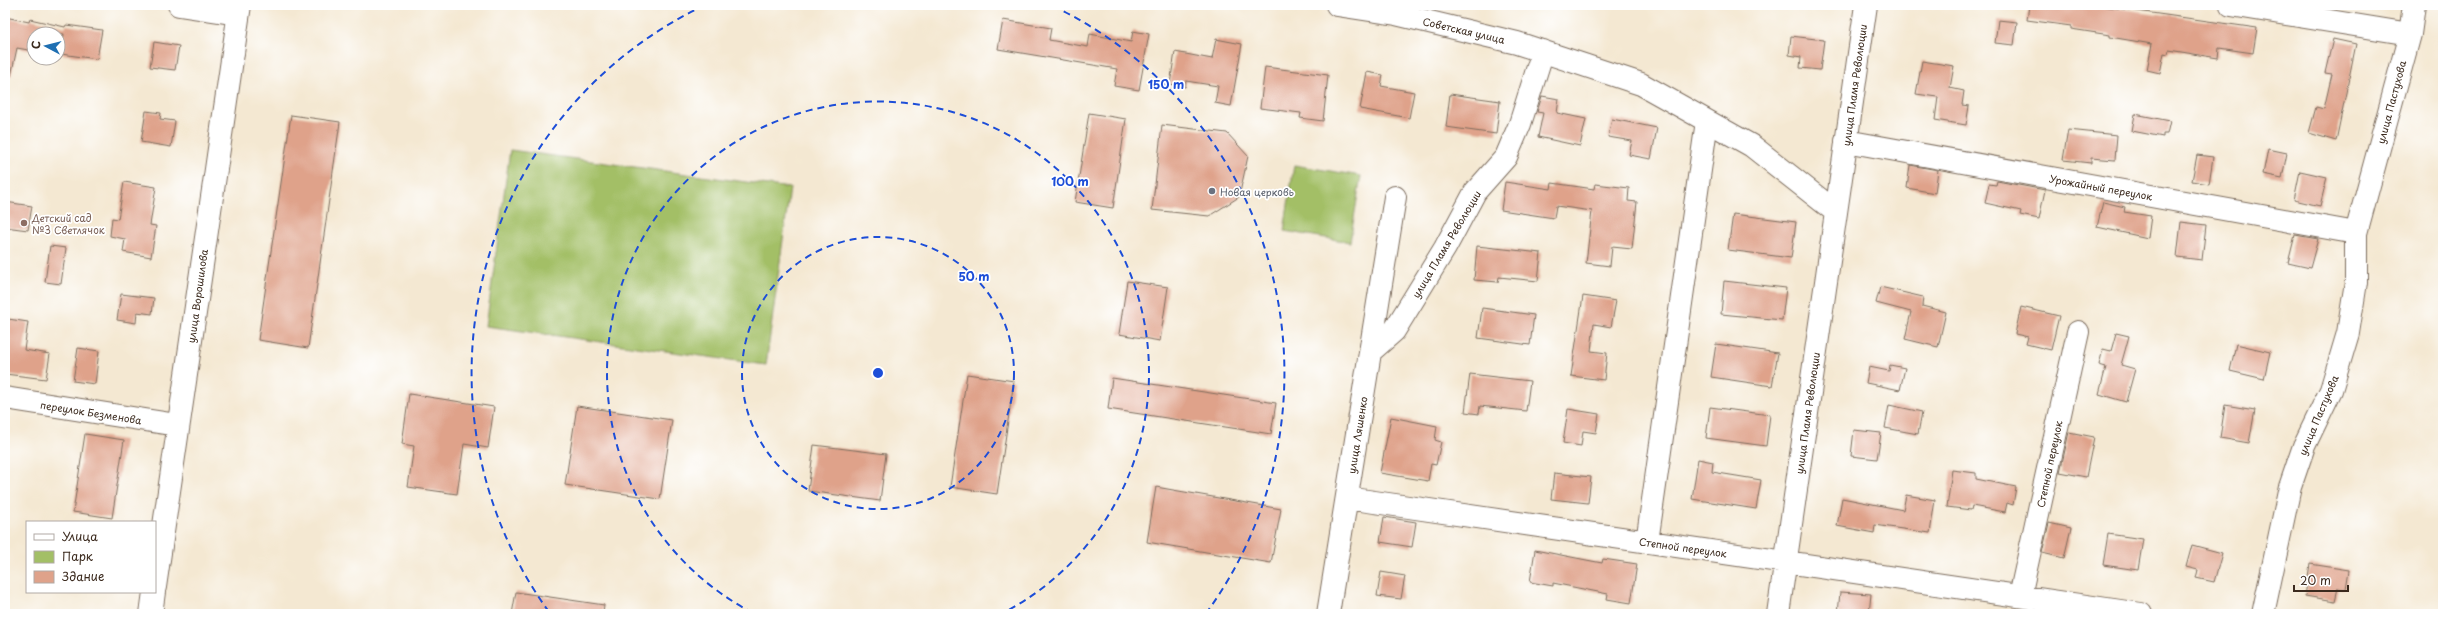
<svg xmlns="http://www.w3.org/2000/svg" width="2448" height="619" font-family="'Playpen Sans',sans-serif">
<rect width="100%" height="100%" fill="#fff"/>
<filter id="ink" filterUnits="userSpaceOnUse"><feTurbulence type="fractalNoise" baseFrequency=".025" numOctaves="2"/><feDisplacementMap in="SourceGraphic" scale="8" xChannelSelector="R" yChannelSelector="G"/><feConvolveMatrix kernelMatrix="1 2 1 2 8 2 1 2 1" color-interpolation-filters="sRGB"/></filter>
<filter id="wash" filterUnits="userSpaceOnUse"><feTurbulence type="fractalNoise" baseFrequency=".012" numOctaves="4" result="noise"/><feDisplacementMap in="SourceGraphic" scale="16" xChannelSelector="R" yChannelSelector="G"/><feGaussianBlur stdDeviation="0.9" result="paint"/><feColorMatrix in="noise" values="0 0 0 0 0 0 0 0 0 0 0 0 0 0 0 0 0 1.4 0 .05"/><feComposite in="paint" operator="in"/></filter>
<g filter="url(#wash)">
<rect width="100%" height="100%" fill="#f4e8d2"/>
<path fill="#a3bf66" stroke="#6f7442" d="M 510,150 L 790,188 L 766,365 L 486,326 Z
M 1294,165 L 1361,176 L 1350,242 L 1284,231 Z"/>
<g id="blocks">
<path fill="#dfa28a" d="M 2029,5 L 2095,5 L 2257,28 L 2253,53 L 2219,48 L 2218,58 L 2169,50 L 2168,54 L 2164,53 L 2160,73 L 2147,70 L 2152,44 L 2110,37 L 2110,35 L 2071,29 L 2071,26 L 2027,20 Z
M 5,17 L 29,22 L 30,19 L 65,27 L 66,25 L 102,30 L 97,59 L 61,54 L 64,34 L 34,34 L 34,51 L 17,48 L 11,76 L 5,75 Z
M 1003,20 L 1051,28 L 1049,40 L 1088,47 L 1090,34 L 1131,42 L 1133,31 L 1149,34 L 1139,90 L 1114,86 L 1117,69 L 998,49 Z
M 1998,20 L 2017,22 L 2014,45 L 1995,43 Z
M 1791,36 L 1824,40 L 1820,70 L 1800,68 L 1801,57 L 1789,55 Z
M 1216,39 L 1242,44 L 1231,106 L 1215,103 L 1218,86 L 1186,81 L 1185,87 L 1170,84 L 1175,52 L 1212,59 Z
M 2333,39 L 2356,44 L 2336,141 L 2309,133 L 2316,107 L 2324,109 L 2332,74 L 2325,73 Z
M 154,42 L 179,46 L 175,70 L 150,67 Z
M 1922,61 L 1954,66 L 1950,88 L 1964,91 L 1962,105 L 1969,106 L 1966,125 L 1935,120 L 1938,97 L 1916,94 Z
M 1265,67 L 1328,75 L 1323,121 L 1300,118 L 1301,113 L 1260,108 Z
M 1367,72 L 1383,75 L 1381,86 L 1414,92 L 1409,118 L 1360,109 Z
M 1450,94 L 1500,101 L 1496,134 L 1446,127 Z
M 1542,96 L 1559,99 L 1557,113 L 1586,119 L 1580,146 L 1538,137 L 1543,113 L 1537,112 Z
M 146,111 L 161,113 L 160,119 L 175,121 L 171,147 L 141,142 Z
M 1089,113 L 1126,119 L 1113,208 L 1075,202 Z
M 2135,114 L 2170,121 L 2167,134 L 2163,134 L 2163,137 L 2132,131 Z
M 291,115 L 340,122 L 308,348 L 258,340 Z
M 1612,119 L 1657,128 L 1651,159 L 1629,155 L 1632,141 L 1608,137 Z
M 1162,125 L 1227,133 L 1248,156 L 1239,197 L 1209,216 L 1152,210 Z
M 2068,130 L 2117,135 L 2115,160 L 2091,158 L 2091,163 L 2063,160 Z
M 2268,149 L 2287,153 L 2282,178 L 2263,174 Z
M 2197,155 L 2213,157 L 2209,184 L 2192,181 Z
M 1910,165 L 1938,170 L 1935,193 L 1907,188 Z
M 2300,171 L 2327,177 L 2320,206 L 2294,200 Z
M 1997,181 L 2045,190 L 2039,219 L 2020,215 L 2021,211 L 1985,203 L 1989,184 L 1996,185 Z
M 124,182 L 156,187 L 150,225 L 156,226 L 151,257 L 123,252 L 125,239 L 110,236 L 112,218 L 118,219 Z
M 1505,182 L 1551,189 L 1552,183 L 1594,189 L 1595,184 L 1629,188 L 1628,201 L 1637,202 L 1632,249 L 1612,247 L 1610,266 L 1586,263 L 1592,211 L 1556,206 L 1554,218 L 1501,210 Z
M 5,202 L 32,206 L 28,230 L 5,227 Z
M 2103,202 L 2125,207 L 2124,212 L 2151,216 L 2148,238 L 2097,227 Z
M 1733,214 L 1796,222 L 1791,258 L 1728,250 Z
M 2181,222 L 2206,225 L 2202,260 L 2177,257 Z
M 2295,235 L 2318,239 L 2310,268 L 2288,263 Z
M 50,246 L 66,248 L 61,284 L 45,282 Z
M 1477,246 L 1541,253 L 1538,281 L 1499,277 L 1498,282 L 1474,280 Z
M 1127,281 L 1168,287 L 1160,341 L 1119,334 Z
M 1724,281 L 1786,288 L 1782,320 L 1721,314 Z
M 1880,287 L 1923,297 L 1922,306 L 1946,312 L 1938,347 L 1905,339 L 1911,312 L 1876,303 Z
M 121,294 L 154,298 L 152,314 L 137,312 L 136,323 L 117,320 Z
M 1583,296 L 1616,301 L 1611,327 L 1594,324 L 1591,351 L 1607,353 L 1604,380 L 1571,376 Z
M 2021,307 L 2059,316 L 2051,350 L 2026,344 L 2028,337 L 2015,334 Z
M 1482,308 L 1534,315 L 1530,345 L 1478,338 Z
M 8,319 L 28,322 L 24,350 L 50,354 L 46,379 L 5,374 L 5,327 L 7,328 Z
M 2116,333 L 2129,336 L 2121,365 L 2135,369 L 2126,402 L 2099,394 L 2106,367 L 2099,365 L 2103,349 L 2111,351 Z
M 1716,344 L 1778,353 L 1772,386 L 1711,377 Z
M 2236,344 L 2270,352 L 2264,379 L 2230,371 Z
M 78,348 L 99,351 L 95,384 L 73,381 Z
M 1890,365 L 1905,368 L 1900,390 L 1866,383 L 1869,367 L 1889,371 Z
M 967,374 L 1014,381 L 997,494 L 950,487 Z
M 1470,374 L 1530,381 L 1526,411 L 1480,406 L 1479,414 L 1465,412 Z
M 1112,378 L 1276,403 L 1271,434 L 1108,409 Z
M 409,394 L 494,407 L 488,448 L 464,444 L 457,494 L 408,487 L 414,446 L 402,444 Z
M 1889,405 L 1922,412 L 1918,434 L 1885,428 Z
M 2225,405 L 2255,410 L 2249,443 L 2220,438 Z
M 577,406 L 672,420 L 660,499 L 565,485 Z
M 1710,407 L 1770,415 L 1766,446 L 1706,438 Z
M 1568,409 L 1599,414 L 1596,433 L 1583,431 L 1581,446 L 1563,443 Z
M 1391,417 L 1437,426 L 1435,440 L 1441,442 L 1436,465 L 1431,464 L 1428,481 L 1380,473 Z
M 1854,430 L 1881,433 L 1877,459 L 1851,456 Z
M 2069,432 L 2094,437 L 2086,477 L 2060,472 Z
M 85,434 L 124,440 L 112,518 L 73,512 Z
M 814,445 L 886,454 L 880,501 L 808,491 Z
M 1698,459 L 1713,462 L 1712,472 L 1761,480 L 1756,509 L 1692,499 Z
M 1952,470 L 1976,473 L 1976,479 L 2016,487 L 2013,505 L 2007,503 L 2005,512 L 1972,506 L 1971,510 L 1947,507 Z
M 1554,473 L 1591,477 L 1588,503 L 1551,499 Z
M 1156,487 L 1281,509 L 1271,563 L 1147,542 Z
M 1906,495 L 1935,500 L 1930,533 L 1875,525 L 1874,533 L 1837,526 L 1842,498 L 1903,510 Z
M 1384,517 L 1416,522 L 1412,547 L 1380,542 Z
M 2049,523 L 2071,528 L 2064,558 L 2042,553 Z
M 2108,534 L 2143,539 L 2138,570 L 2103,565 Z
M 2192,545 L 2222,553 L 2214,582 L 2196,578 L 2198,570 L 2186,567 Z
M 1535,550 L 1602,563 L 1603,559 L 1637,564 L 1631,603 L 1607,599 L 1608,594 L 1553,583 L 1553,586 L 1530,582 Z
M 2310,564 L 2349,570 L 2346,589 L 2338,588 L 2335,601 L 2305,596 Z
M 1381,572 L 1405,576 L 1401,599 L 1377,596 Z
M 516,592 L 604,605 L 603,614 L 512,614 Z
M 1840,592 L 1871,594 L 1869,614 L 1838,614 Z"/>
</g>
</g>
<g filter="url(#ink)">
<use href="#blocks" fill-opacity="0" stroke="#7c6c5d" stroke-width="1"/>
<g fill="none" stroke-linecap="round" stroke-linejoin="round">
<defs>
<path id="minor" d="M 179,5 L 238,14
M 1337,5 L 1396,14 L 1517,43 L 1641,84 L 1752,146 L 1836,212
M 2231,5 L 2410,34
M 1846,141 L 2356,233
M 1370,352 L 1394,331 L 1445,248 L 1475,192 L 1506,157 L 1520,124 L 1543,51
M 5,398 L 177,425
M 1347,498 L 2141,614
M 1647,542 L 1707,121
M 155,587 L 240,5
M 2020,596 L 2078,332
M 151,614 L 154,592
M 1328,614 L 1395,197
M 1778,614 L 1866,5
M 2263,614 L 2290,487 L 2304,446 L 2331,390 L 2348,333 L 2356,282 L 2356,233 L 2410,34 L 2414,5"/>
</defs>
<use href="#minor" stroke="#7c6c5d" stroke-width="24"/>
<use href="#minor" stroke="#fff" stroke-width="22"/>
</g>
</g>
<g fill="none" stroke="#1d4ed8" stroke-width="2" stroke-dasharray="7 5">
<circle cx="878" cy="373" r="136"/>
<path d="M753 613A271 271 0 1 1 1003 613"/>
<path d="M549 612A407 407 0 0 1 703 6M1053 6A407 407 0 0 1 1207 612"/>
</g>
<circle fill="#6b7280" stroke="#fff" stroke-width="1.5" cx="1212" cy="191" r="4"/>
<circle fill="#8d6e63" stroke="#fff" stroke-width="1.5" cx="24" cy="223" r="4"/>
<g text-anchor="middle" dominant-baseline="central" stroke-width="3.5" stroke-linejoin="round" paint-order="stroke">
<g font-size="10" fill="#3b2a1e" stroke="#fff">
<text transform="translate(1464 30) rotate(13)">Советская улица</text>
<text transform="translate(1854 85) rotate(-82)">улица Пламя Революции</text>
<text transform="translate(2391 102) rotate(-75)">улица Пастухова</text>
<text transform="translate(2101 187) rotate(10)">Урожайный переулок</text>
<text transform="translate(1446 244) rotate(-59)">улица Пламя Революции</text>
<text transform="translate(197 296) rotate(-82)">улица Ворошилова</text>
<text transform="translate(91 412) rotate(9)">переулок Безменова</text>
<text transform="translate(1807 413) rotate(-82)">улица Пламя Революции</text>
<text transform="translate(2318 415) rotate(-67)">улица Пастухова</text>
<text transform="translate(1357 435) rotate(-81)">улица Ляшенко</text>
<text transform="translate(2049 464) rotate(-78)">Степной переулок</text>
<text transform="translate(1683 547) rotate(8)">Степной переулок</text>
</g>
<g font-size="10" fill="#5b616d" stroke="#fff" text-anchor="start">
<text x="1220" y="191">Новая церковь</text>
</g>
<g font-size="10" fill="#785e54" stroke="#fff" text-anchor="start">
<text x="32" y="217">Детский сад<tspan x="32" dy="12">№3 Светлячок</tspan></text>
</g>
</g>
<circle cx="878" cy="373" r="6" fill="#1d4ed8" stroke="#fff" stroke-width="2"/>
<g font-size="12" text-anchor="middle" font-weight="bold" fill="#1d4ed8" stroke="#fff" stroke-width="3.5" stroke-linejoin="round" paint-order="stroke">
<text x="1166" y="89">150 m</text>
<text x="1070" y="186">100 m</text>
<text x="974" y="281">50 m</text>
</g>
<rect width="2448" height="619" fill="none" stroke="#fff" stroke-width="20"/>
<rect x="26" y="521" width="130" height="72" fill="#ffffff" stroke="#b1aaa5"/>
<rect x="34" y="534" width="20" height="6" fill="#ffffff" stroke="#b1aaa5"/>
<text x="62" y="541" font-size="12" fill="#3b2a1e">Улица</text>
<rect x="34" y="551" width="20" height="12" fill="#a3bf66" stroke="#b1aaa5"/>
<text x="62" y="561" font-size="12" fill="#3b2a1e">Парк</text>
<rect x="34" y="571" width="20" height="12" fill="#dfa28a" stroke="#b1aaa5"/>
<text x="62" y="581" font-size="12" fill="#3b2a1e">Здание</text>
<g transform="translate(46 46) rotate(277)"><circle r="19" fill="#ffffff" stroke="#b1aaa5"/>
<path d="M0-3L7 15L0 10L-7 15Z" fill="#1f6fb2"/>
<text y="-6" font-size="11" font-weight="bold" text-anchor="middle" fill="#3b2a1e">С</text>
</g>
<path d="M2294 585v6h54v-6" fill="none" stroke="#3b2a1e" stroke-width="2"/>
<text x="2300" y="585" font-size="12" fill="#3b2a1e" stroke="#ffffff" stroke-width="3" paint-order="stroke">20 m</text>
</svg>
